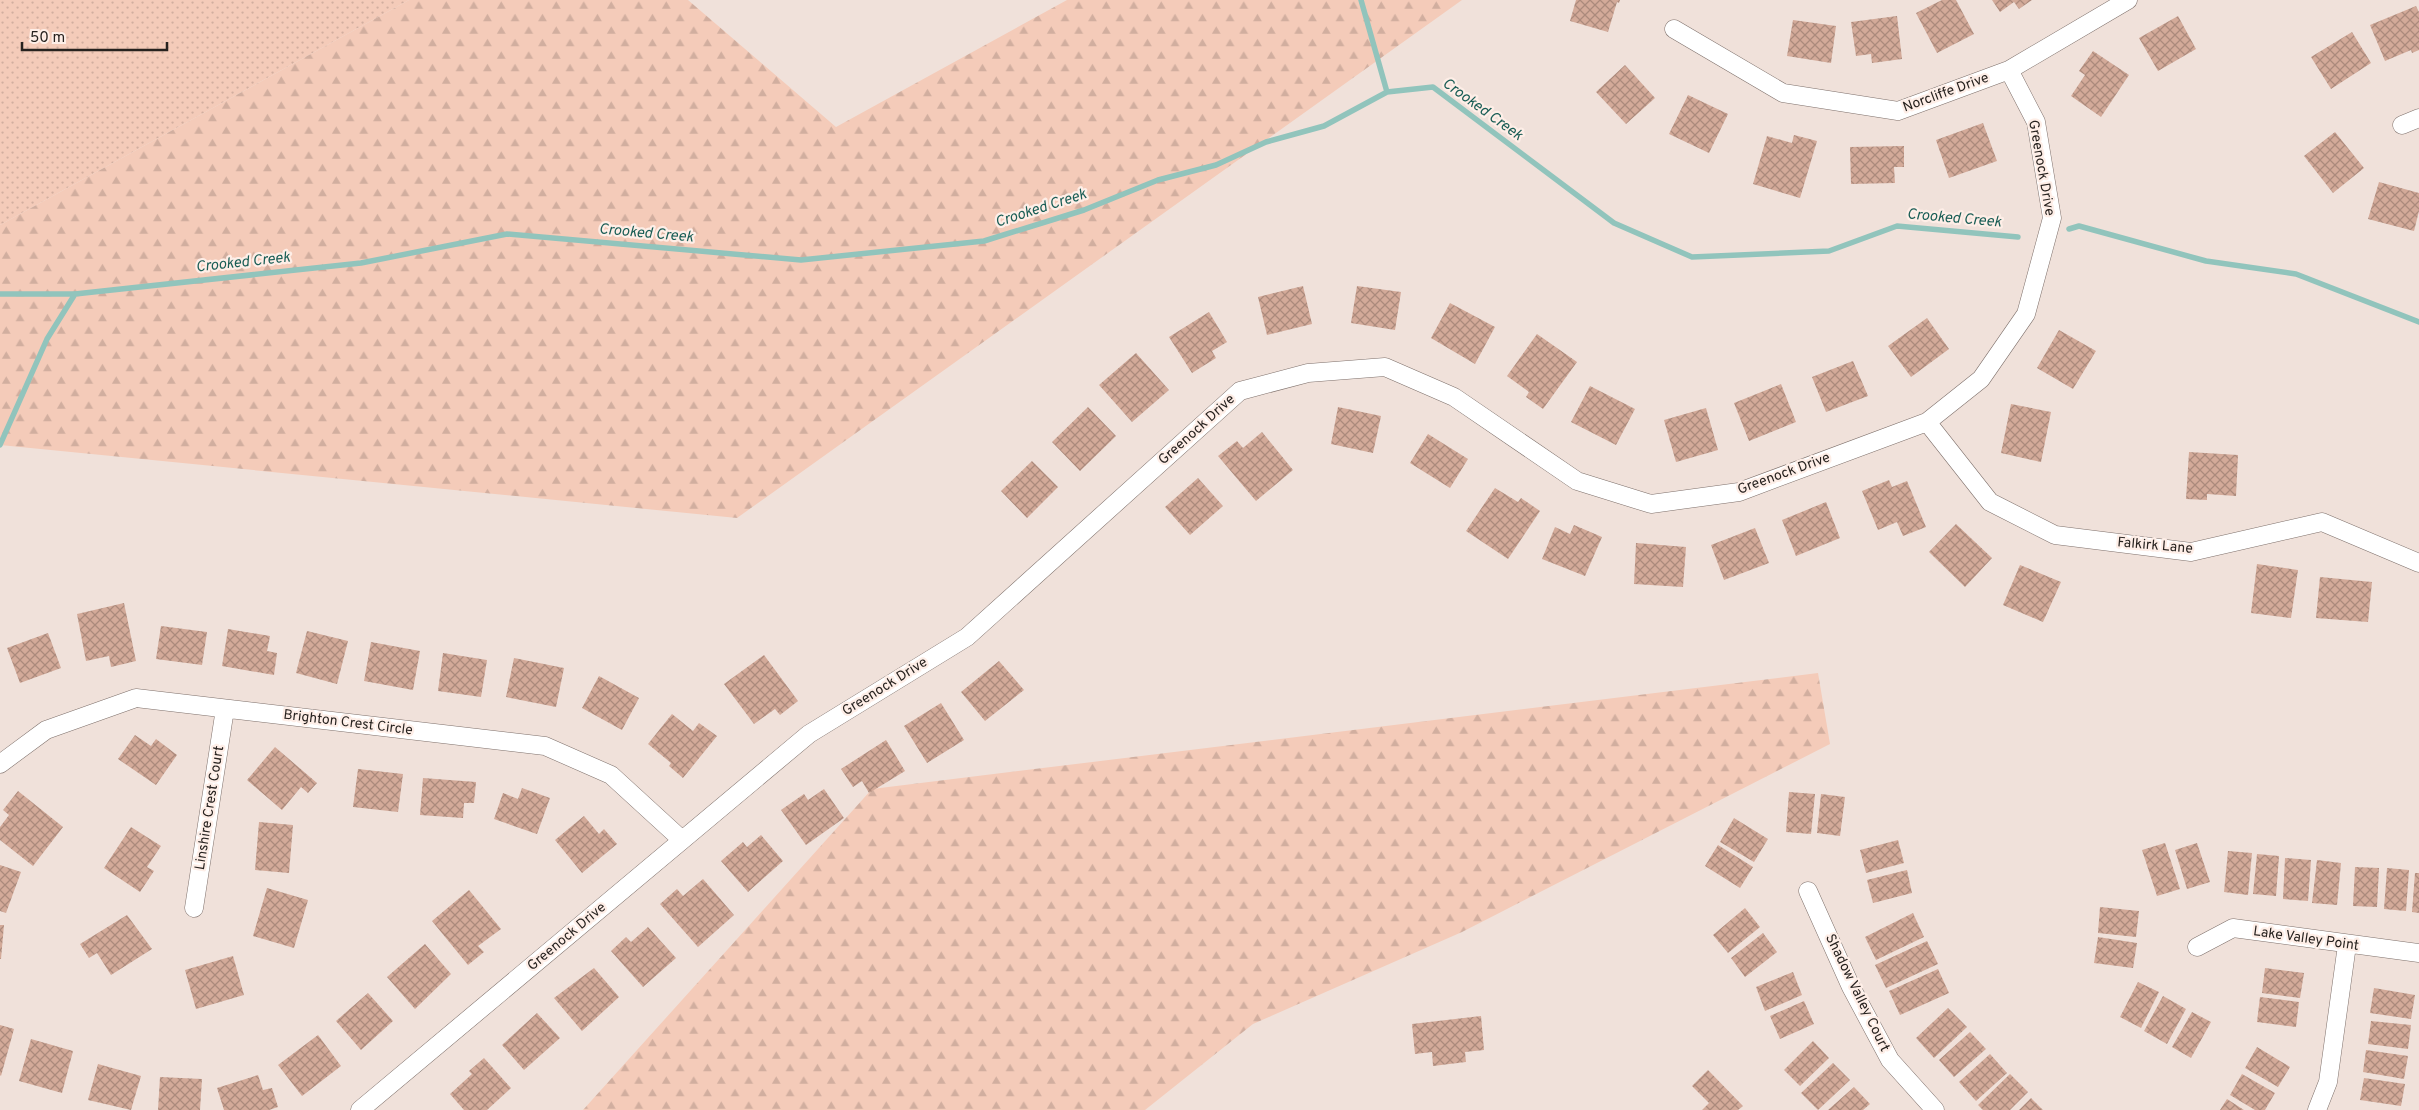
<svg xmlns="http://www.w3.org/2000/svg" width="2419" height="1110" font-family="Overpass,sans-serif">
<defs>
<pattern id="grass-dots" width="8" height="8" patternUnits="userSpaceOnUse" patternTransform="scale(1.25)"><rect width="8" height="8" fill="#f4cbb9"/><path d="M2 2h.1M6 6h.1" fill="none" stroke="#d1ae9f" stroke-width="1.8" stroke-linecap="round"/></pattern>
<pattern id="forest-firs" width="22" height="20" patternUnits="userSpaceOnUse" patternTransform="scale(1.25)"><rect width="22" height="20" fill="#f4cbb9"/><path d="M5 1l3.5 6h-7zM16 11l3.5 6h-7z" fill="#d1ae9f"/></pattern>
<pattern id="building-cross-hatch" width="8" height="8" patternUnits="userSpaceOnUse" patternTransform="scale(1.25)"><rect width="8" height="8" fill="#d3aa99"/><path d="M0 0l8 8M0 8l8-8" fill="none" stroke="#ab8a7c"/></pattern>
</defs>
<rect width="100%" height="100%" fill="#f0e1da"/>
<path fill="url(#grass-dots)" d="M 0,0 L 409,0 L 0,225 Z"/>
<path fill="url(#forest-firs)" d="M 409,0 L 688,0 L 836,127 L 1067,0 L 1462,0 L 737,518 L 0,445 L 0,225 Z
M 1818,673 L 1830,744 L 1462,932 L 1253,1024 L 1145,1110 L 583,1110 L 872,789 Z"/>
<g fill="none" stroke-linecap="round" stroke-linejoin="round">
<path stroke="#91c4bc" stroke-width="5.5" d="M 1361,0 L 1387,92
M 2069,229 L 2079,226 L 2206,261 L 2296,274 L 2419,322
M 0,294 L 75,294 L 361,263 L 507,234 L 801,260 L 984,241 L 1084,210 L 1158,180 L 1216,165 L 1266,142 L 1324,126 L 1387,92 L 1433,87 L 1614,223 L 1692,257 L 1829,251 L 1897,226 L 2018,237
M 0,445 L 47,339 L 75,294"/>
</g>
<path fill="url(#building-cross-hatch)" d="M 1576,0 L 1620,0 L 1619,3 L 1617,2 L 1608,32 L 1570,21 Z
M 1942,0 L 1956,0 L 1974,34 L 1937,53 L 1916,13 Z
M 1992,0 L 2032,0 L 2019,9 L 2014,2 L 2000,12 Z
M 2416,6 L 2419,12 L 2419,50 L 2412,53 L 2411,50 L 2385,61 L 2370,25 Z
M 1897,16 L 1902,59 L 1872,63 L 1871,54 L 1856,56 L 1851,22 Z
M 2178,16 L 2196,49 L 2158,71 L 2139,38 Z
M 1793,20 L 1836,26 L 1831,63 L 1787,56 Z
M 2352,32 L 2371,63 L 2331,89 L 2311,57 Z
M 2093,51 L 2129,75 L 2101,117 L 2071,96 L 2085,75 L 2079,71 Z
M 1625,65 L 1655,98 L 1626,124 L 1596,92 Z
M 1688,95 L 1728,114 L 1709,153 L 1669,134 Z
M 1983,123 L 1997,161 L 1949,178 L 1936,140 Z
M 2335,132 L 2364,168 L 2333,193 L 2304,156 Z
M 1794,135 L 1817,141 L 1800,198 L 1753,184 L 1767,136 L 1792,143 Z
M 1904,146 L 1904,167 L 1894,167 L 1895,183 L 1851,184 L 1850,147 Z
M 2379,182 L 2419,193 L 2419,211 L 2414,231 L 2368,219 Z
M 1303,286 L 1312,324 L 1267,335 L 1258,297 Z
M 1357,286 L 1401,292 L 1395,330 L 1351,323 Z
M 1450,303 L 1495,327 L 1475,364 L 1431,338 Z
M 1209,312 L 1227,342 L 1212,351 L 1216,358 L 1192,373 L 1169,337 Z
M 1927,318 L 1949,349 L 1911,377 L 1888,346 Z
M 2059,330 L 2096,351 L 2073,389 L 2037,368 Z
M 1537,334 L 1577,362 L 1543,409 L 1526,397 L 1529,392 L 1507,376 Z
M 1136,353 L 1169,390 L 1132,422 L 1099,385 Z
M 1853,361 L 1868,396 L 1826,412 L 1812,377 Z
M 1781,384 L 1796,422 L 1749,441 L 1734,403 Z
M 1590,386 L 1635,409 L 1616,445 L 1571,422 Z
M 2011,404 L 2051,412 L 2041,462 L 2001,453 Z
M 1088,407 L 1116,436 L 1080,471 L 1052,442 Z
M 1338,407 L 1381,416 L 1373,453 L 1331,444 Z
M 1706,408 L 1718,450 L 1676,462 L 1664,420 Z
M 1262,432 L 1293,470 L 1256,501 L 1218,456 L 1237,441 L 1243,448 Z
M 1428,434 L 1468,459 L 1450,488 L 1410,463 Z
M 2189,452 L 2238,455 L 2236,496 L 2207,494 L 2207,500 L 2186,499 Z
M 1032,461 L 1058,487 L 1027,518 L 1001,491 Z
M 1198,478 L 1223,506 L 1190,535 L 1165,507 Z
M 1889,480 L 1892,487 L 1907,481 L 1926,527 L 1903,536 L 1897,522 L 1878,530 L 1862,491 Z
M 1495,488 L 1518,502 L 1521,498 L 1540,511 L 1508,559 L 1466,531 Z
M 1826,502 L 1840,538 L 1796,556 L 1782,520 Z
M 1956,524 L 1992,558 L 1965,587 L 1929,552 Z
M 1574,525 L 1602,537 L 1585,576 L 1542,559 L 1555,527 L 1570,534 Z
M 1755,528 L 1769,563 L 1724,580 L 1711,545 Z
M 1636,543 L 1686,547 L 1683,587 L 1634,584 Z
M 2257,564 L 2298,570 L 2291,618 L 2251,613 Z
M 2020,565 L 2061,582 L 2043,622 L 2003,605 Z
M 2320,577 L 2372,582 L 2368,622 L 2316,618 Z
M 124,603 L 136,661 L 111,667 L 109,656 L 86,661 L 77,614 Z
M 161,626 L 207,632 L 202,665 L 156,659 Z
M 228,629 L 270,636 L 267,651 L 277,653 L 274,675 L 222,666 Z
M 307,631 L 348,641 L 337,684 L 296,673 Z
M 48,633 L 61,668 L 20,683 L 7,648 Z
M 371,642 L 420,651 L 413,690 L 364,681 Z
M 443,653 L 487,660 L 481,697 L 438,691 Z
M 764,655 L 798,701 L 780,715 L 775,709 L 754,724 L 724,684 Z
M 514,658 L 564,668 L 556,707 L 506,697 Z
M 999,661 L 1024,690 L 985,721 L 961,692 Z
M 599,676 L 639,698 L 622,730 L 582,708 Z
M 941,703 L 964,740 L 927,763 L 904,726 Z
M 672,714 L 693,731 L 699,723 L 717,736 L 683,778 L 669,766 L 671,763 L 648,744 Z
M 135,735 L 151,746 L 156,739 L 177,755 L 156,785 L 118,759 Z
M 886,740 L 905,771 L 869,793 L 862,781 L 853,787 L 841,769 Z
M 275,747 L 317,783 L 308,793 L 301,787 L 282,810 L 247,780 Z
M 358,769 L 403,774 L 398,812 L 353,807 Z
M 423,778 L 476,782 L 474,803 L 464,803 L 463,818 L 420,815 Z
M 522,788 L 550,798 L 537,834 L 494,819 L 503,793 L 518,799 Z
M 824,789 L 844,818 L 806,845 L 781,810 L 804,794 L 808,800 Z
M 18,791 L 63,827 L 33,866 L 0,840 L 0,827 L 9,815 L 3,810 Z
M 1789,792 L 1815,794 L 1811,834 L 1786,832 Z
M 1821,794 L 1845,797 L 1840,836 L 1817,833 Z
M 584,816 L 599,834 L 604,829 L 617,844 L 582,873 L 555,840 Z
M 1734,818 L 1768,839 L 1754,862 L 1720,842 Z
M 259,822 L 293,825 L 289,873 L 255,870 Z
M 131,827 L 161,846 L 147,867 L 154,871 L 140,892 L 104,868 Z
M 761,835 L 783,861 L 748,892 L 721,861 L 743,842 L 747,847 Z
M 1898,840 L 1904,863 L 1866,873 L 1860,850 Z
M 2165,843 L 2180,889 L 2157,896 L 2142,850 Z
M 2197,843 L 2210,882 L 2187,889 L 2175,850 Z
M 1718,845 L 1753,867 L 1740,888 L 1705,866 Z
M 2228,851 L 2252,853 L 2248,895 L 2224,892 Z
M 2257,854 L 2279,856 L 2276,896 L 2253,894 Z
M 2285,858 L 2311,860 L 2308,901 L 2283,899 Z
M 2317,860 L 2341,863 L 2337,905 L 2312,903 Z
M 0,865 L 21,872 L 6,913 L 0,911 Z
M 2355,867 L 2379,868 L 2377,907 L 2353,906 Z
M 2387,868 L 2409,870 L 2406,911 L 2384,909 Z
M 1907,870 L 1912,893 L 1873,903 L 1867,880 Z
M 2415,873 L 2419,873 L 2419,913 L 2412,912 Z
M 703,879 L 734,915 L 698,947 L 660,904 L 677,889 L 683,896 Z
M 267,888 L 308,900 L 294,948 L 253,936 Z
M 469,890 L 501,929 L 478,946 L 484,952 L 468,965 L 432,921 Z
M 2100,907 L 2139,911 L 2136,937 L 2098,933 Z
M 1745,908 L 1760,927 L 1728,953 L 1713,935 Z
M 1913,913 L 1924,937 L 1876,960 L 1865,937 Z
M 127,915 L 152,949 L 111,975 L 97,953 L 89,958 L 80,944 Z
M 0,925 L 4,925 L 1,959 L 0,959 Z
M 648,927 L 676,958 L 643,987 L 611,951 L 626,937 L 631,942 Z
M 1763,933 L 1777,952 L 1745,977 L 1731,958 Z
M 2098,937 L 2137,943 L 2133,968 L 2094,963 Z
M 1927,941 L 1938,964 L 1886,988 L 1875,965 Z
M 425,944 L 451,974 L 415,1009 L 387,977 Z
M 233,956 L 244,995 L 196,1009 L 185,970 Z
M 594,968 L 619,997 L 582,1031 L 554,998 Z
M 2265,968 L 2304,973 L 2300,998 L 2262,993 Z
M 1938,969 L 1949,993 L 1900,1015 L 1889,991 Z
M 1793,972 L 1802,995 L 1765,1011 L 1756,987 Z
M 2138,982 L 2159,992 L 2141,1028 L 2120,1017 Z
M 2374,988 L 2415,995 L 2411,1019 L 2370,1013 Z
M 368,993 L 393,1021 L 361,1050 L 336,1021 Z
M 2163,996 L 2186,1009 L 2167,1044 L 2144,1031 Z
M 2260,997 L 2299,1002 L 2296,1027 L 2257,1022 Z
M 1804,1001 L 1814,1024 L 1780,1039 L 1770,1016 Z
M 1948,1008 L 1967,1027 L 1934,1058 L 1916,1038 Z
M 2192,1012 L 2211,1022 L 2191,1058 L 2172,1047 Z
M 537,1013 L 560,1038 L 524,1070 L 502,1045 Z
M 1481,1016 L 1484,1050 L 1465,1052 L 1466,1062 L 1433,1066 L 1432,1052 L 1415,1054 L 1412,1024 Z
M 2371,1021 L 2411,1025 L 2408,1049 L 2368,1044 Z
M 0,1025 L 14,1029 L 1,1076 L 0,1075 Z
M 1970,1032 L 1986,1049 L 1954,1077 L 1939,1060 Z
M 318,1035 L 341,1066 L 302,1096 L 278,1065 Z
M 31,1039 L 73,1051 L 62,1093 L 19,1081 Z
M 1813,1041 L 1829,1058 L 1800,1086 L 1784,1070 Z
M 2257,1047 L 2290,1067 L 2278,1087 L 2245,1068 Z
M 2366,1050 L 2408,1056 L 2404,1079 L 2363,1072 Z
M 1990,1054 L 2007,1073 L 1976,1101 L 1959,1082 Z
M 484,1058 L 511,1088 L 487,1110 L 464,1110 L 450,1094 L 472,1074 L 469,1071 Z
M 1833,1063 L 1850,1080 L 1818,1110 L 1801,1093 Z
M 98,1064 L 141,1076 L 131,1110 L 88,1100 Z
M 1708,1070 L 1743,1106 L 1738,1110 L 1702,1110 L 1709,1103 L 1692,1086 Z
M 2010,1074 L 2028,1092 L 2010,1110 L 1983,1110 L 1978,1105 Z
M 2242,1074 L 2275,1093 L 2265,1110 L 2255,1110 L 2230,1095 Z
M 258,1075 L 263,1090 L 272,1088 L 278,1107 L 269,1110 L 224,1110 L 217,1088 Z
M 160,1077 L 202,1079 L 200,1110 L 158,1110 Z
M 2364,1078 L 2405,1084 L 2401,1106 L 2360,1100 Z
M 1854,1087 L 1870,1104 L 1863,1110 L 1828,1110 Z
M 2031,1098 L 2043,1110 L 2019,1110 Z
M 2227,1099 L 2244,1110 L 2220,1110 Z"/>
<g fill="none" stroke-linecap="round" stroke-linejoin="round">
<defs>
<path id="street" d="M 1674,29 L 1783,93 L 1898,111 L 2009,70 L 2128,0
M 2402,125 L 2419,118
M 1927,422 L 1990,502 L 2055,535 L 2191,552 L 2322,522 L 2419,563
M 0,764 L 46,730 L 136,698 L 545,746 L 611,775 L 682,840
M 1808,891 L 1851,987 L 1890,1060 L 1935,1110
M 194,908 L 225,709
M 2197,947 L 2233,928 L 2419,953
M 360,1110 L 809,734 L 967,637 L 1240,391 L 1308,373 L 1385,367 L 1454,397 L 1577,481 L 1651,504 L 1739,492 L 1927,422 L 1981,379 L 2026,314 L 2052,218 L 2036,122 L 2009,70
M 2317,1110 L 2328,1082 L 2347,945"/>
</defs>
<use href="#street" stroke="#7e706b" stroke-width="19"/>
<use href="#street" stroke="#fff" stroke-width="18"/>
</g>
<g text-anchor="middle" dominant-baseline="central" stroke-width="4.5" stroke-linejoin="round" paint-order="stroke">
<g font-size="14" fill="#27221f" stroke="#feeee7">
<text transform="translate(1946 93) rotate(-20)">Norcliffe Drive</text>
<text transform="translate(2041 168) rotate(80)">Greenock Drive</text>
<text transform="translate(1197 430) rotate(-42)">Greenock Drive</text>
<text transform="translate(1784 474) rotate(-20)">Greenock Drive</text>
<text transform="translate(2155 546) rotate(5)">Falkirk Lane</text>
<text transform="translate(885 687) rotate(-32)">Greenock Drive</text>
<text transform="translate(348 723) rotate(7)">Brighton Crest Circle</text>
<text transform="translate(210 808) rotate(-81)">Linshire Crest Court</text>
<text transform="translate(567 937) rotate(-40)">Greenock Drive</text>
<text transform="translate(2306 939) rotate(8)">Lake Valley Point</text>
<text transform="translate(1857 993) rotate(64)">Shadow Valley Court</text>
</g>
<g font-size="15" font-style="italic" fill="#195d55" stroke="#feeee7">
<text transform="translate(1482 110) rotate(36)">Crooked Creek</text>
<text transform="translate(1041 209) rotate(-18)">Crooked Creek</text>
<text transform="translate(1954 219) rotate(5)">Crooked Creek</text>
<text transform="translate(646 234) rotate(5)">Crooked Creek</text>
<text transform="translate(243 263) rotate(-6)">Crooked Creek</text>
</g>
</g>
<path d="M22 42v8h145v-8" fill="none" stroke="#27221f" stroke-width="2.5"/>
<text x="30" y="42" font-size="15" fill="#27221f" stroke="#feeee7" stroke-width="4" paint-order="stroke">50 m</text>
</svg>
